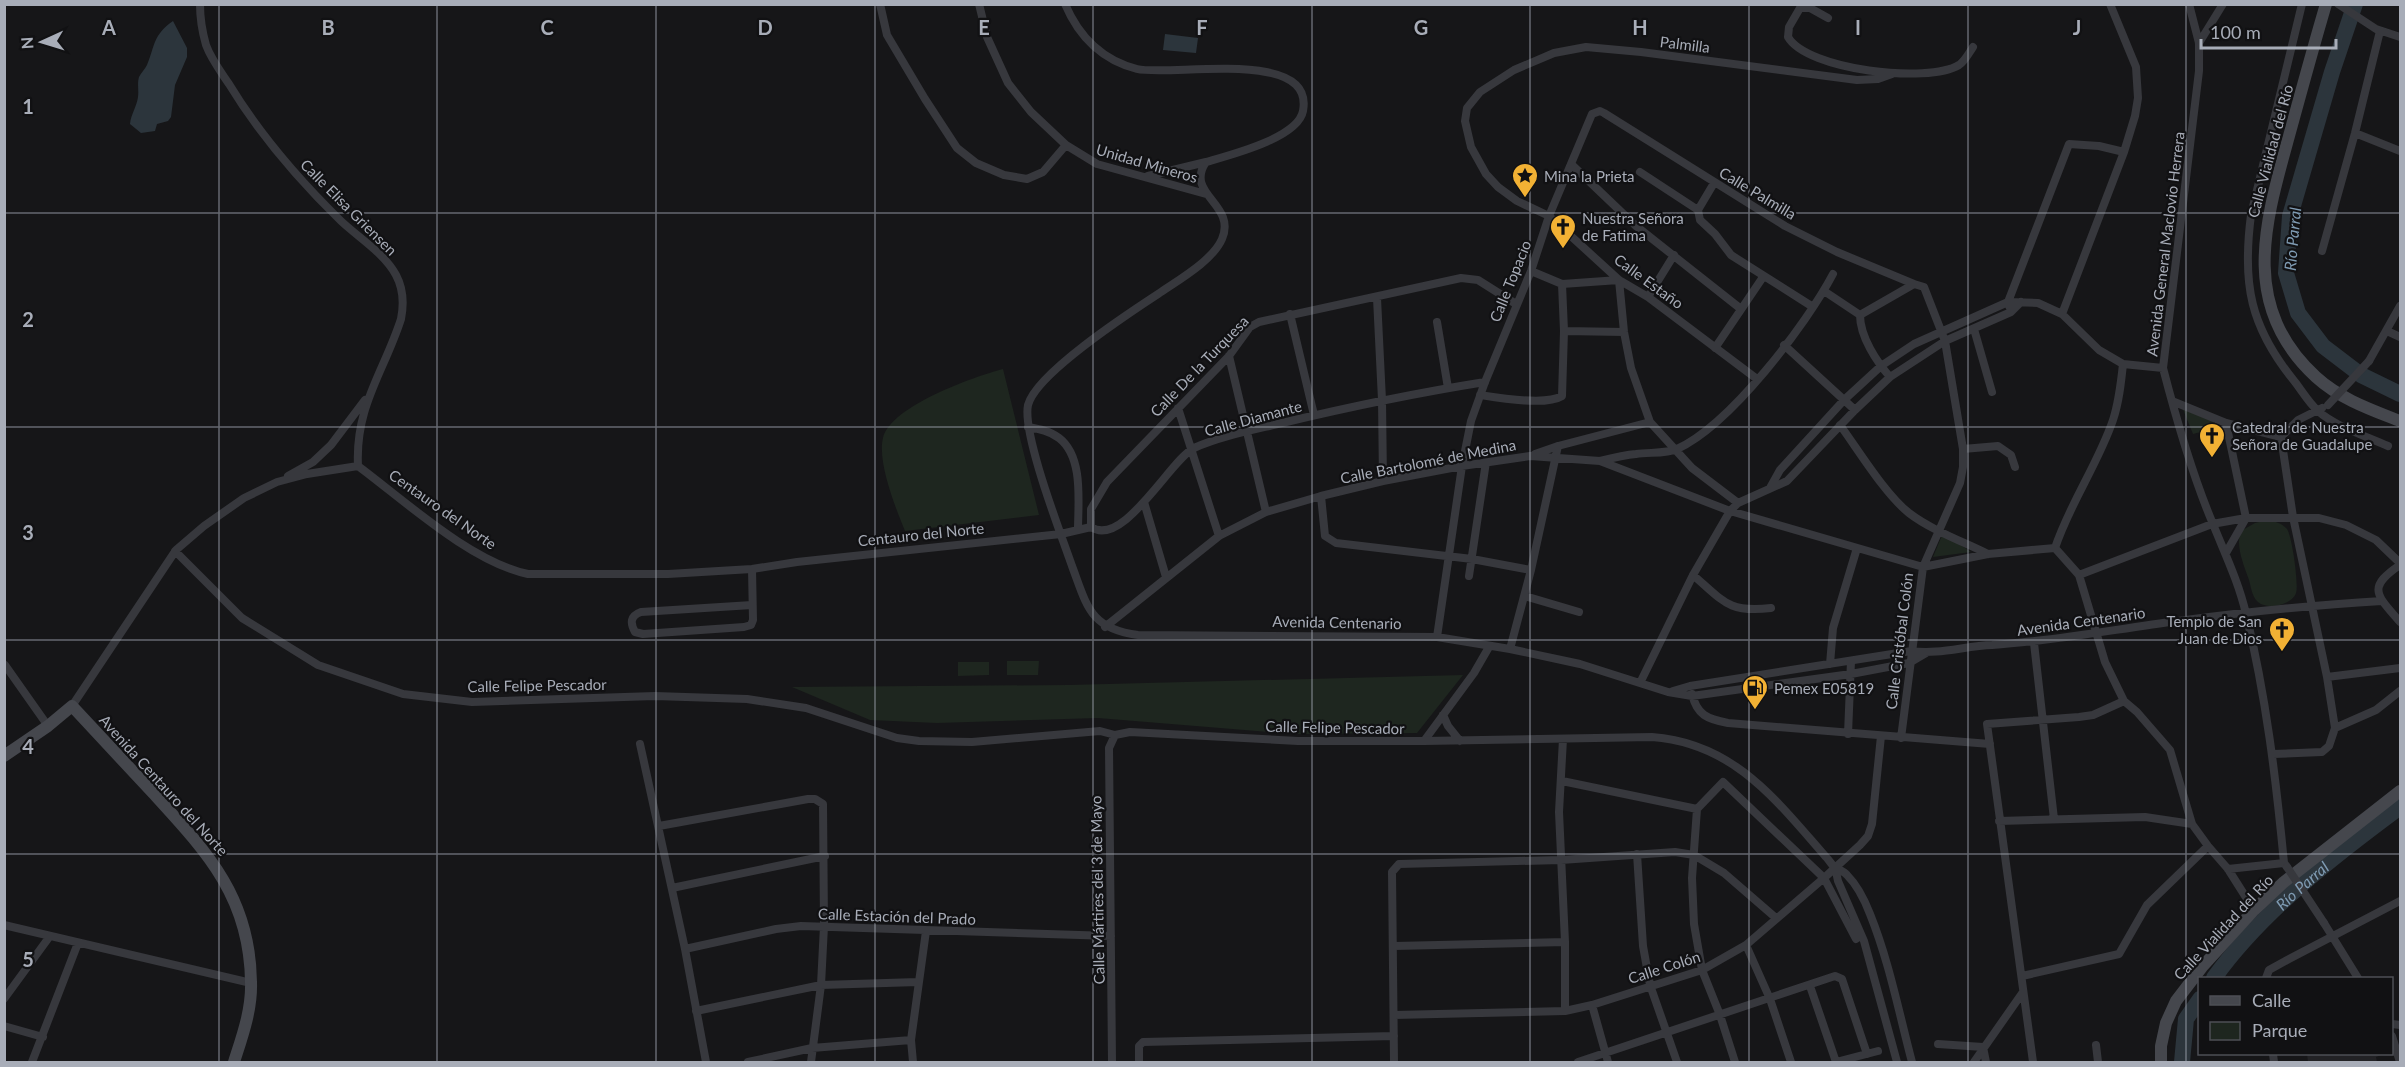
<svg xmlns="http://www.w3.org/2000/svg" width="2405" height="1067" font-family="Lato,sans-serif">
<rect width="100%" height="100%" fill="#161618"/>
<path fill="#222225" d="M 2307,1054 L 2384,1054 L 2376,1057 L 2377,1062 L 2308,1062 Z"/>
<path fill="#1e261f" d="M 1003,369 L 1039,515 L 905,531 C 896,509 877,462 883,438 C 891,406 973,377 1003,369 Z
M 2182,407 L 2214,422 L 2215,428 L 2193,434 Z
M 2267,520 C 2274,521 2282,523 2287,529 C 2292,536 2299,585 2296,593 C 2292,605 2266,611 2257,601 C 2252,596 2251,587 2249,580 C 2244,565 2235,546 2241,531 L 2255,523 Z
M 1943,533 L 1971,552 L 1933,557 Z
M 1007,661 L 1039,661 L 1038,675 L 1007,675 Z
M 958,662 L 989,662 L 989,675 L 958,676 Z
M 1463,675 L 1417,733 L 1293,734 L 1098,718 L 937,723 L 870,720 L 792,687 L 1069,685 Z"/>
<path fill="#2c353c" d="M 173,21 L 187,48 L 187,57 L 175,85 L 171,117 L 168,121 L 157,124 L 155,131 L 141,133 L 130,124 C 131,114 137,106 138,97 C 139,90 137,84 139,77 C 141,73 145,69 147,65 C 155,45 153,35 173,21 Z
M 1165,34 L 1198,38 L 1196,53 L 1163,50 Z"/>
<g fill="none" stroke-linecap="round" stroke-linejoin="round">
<g stroke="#2c353c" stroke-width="16">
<path d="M 2355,4 L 2332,72 L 2290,216 L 2286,273 L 2298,313 L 2323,346 L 2361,375 L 2400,394"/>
<path id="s1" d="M 2214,978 C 2261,912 2335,855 2400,807"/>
<path d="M 2182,1062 L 2186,1019 L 2200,999"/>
</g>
<path stroke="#37383d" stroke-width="8" d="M 200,4 C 200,18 202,31 206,45 C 211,59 221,72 229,84 C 260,135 298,179 341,221 C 359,238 384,253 396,275 C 404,290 404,304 401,319 C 384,372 355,406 358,466
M 880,4 L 887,35 L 925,99 L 957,148 L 976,163 L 1004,175 L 1027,179 L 1043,172 L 1066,145
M 979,4 L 987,37 L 1008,83 L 1031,112 L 1066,145 L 1097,164 L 1206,194
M 1065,4 C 1079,37 1102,60 1137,69 C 1171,77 1315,47 1303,111 C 1298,138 1230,155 1206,162 C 1184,194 1237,204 1222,239 C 1213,260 1180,279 1161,292 C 1132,311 1036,373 1028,405 C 1022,434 1061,534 1072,566 C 1087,606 1090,629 1138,635 L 1437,637 L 1510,649 L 1580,664 L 1668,692 L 1692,696 L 1851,674 L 1909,663 L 1926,653
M 2189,4 L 2199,43 L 2199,71 L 2163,368 C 2176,418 2193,477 2213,524 C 2225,554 2239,583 2246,614 C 2266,696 2276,779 2284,863 L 2287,867
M 2302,4 L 2251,215 C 2242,284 2250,327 2295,382 C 2302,391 2309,403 2318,411 C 2336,427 2366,436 2388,446
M 2338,4 L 2376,29 L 2400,37
M 1828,18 L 1810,8 L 1800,8 L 1789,27 L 1788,37 C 1807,70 1928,84 1959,65 C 1965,61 1969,53 1973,47
M 2199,43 L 2223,4
M 2355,133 L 2400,151
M 1571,164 L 1636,226 L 1741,309
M 1640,172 L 1698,210
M 1148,176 L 1206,162
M 1714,183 L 1698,210 L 1700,220 L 1715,234 L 1731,255 L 1813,307
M 2322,251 L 2355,133 L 2380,31
M 1531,271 L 1562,284 L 1619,280
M 1619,280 L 1624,332 L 1631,368 L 1650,422 L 1692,468 L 1738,503
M 1824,291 L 1860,315 C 1860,337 1877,362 1890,377
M 1648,297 L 1674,255
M 1377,298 L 1382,400 L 1383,481
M 2009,306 L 2008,302 L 2069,144 L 2099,146 L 2124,152
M 1290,314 L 1314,415
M 2062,314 L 2124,152 L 2135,116 L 2138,98 L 2136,67 L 2110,4
M 1860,315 L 1914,284 L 1924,287 L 1945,341 L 1963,449 L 1963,467 L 1960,483 L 1923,567 L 1901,738
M 1437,322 L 1448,388
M 1974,329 L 1992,392
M 1564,331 L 1624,332
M 2387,331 L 2400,337
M 1784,345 L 1855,410
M 1715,348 L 1763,277
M 1229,356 L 1266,512
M 2369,361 L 2400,306
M 1757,379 L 1648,297 L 1619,280 L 1549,216 L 1517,201 L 1498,187 L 1486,174 L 1471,147 L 1465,121 L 1467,108 L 1480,92 L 1514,70 L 1554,53 L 1586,47 L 1641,52 L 1857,80 L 1878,79 L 1892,74
M 1480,395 C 1499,398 1546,406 1562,396 L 1564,331 L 1562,284
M 2172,401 L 2226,423 L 2281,437
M 1178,408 L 1219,536
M 2226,423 L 2246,518 L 2226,553
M 1840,425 C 1859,451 1885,494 1909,513 C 1931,530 1964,542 1988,554
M 1028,427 C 1039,429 1050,431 1059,438 C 1084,457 1078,503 1078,530
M 2281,437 L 2298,420 L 2322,408
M 1963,449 L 1998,446 L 2011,455 L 2015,467
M 1535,454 L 1558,446 L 1650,422
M 1600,461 C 1612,458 1624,455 1636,454 C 1649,452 1666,454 1677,449 C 1730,425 1806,325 1833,274
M 288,476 L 313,462 L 331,445 L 365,400
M 1770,488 L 1780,470 L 1844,400 L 1881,366 L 1914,344 L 2008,302 L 2038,303 L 2062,314 L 2099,350 L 2123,364 L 2163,368
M 1321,496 L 1325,536 L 1336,543 L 1472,559 L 1531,570
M 1144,502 L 1166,577
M 1091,527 L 1091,509 L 1107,482 L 1229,356 L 1250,327 L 1259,322 L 1461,278 L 1478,280 L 1516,304
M 2055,548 L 2079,575 L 2105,662 L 2124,701 L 2137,712 L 2170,750 L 2192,824 L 2208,846 L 2228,869 L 2254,910
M 2055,548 C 2070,503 2098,464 2113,420 C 2119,402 2121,383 2123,364
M 175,551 L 242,618 L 318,665 L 403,694 L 472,702 L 655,696 L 747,699 L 806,708 L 897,738 L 919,741 L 972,742 L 1100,731 L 1115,735
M 2400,565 C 2366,588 2377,595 2400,622
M 1693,575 C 1724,602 1729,613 1771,608
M 2079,575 L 2212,524 L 2246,518 L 2319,518 L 2346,525 L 2376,540 L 2400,563
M 1469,576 L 1486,462
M 1525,596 L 1579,612
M 752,605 L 641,612 C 630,616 630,623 635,632 L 643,634 L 744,627 L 751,625 L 753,620 L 752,569
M 1105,627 L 1219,536 L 1266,512 L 1321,496 L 1383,481 L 1462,466 L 1530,456 L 1600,461 L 1730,511 L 1923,567 L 1988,554 L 2055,548
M 1437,637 L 1462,466 L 1471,421 L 1485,382 L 1531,271 L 1549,216 L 1592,114 L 1600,111 L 1604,113 L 1785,226 L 1837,252 L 1914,284
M 2034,643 L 2054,819
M 1510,649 L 1531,570 L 1558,446
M 1830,664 L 1833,628 L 1857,548
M 5,665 L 48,726
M 2327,677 L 2400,668
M 1640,683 L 1693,575 L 1730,511 L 1738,503 L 1787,481 L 1855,410 L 1890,377 L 1945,341 L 2011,312 L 2021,302
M 1673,691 L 1690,686 L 1911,651 C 1938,655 1965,646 1992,645 C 2055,641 2116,629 2178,621 C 2246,612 2314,605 2382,601
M 1692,694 C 1697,715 1707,719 1728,723 L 1990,744
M 72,706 L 176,550 L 204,526 L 244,498 L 277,482 L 307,474 L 358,466 C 405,501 471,562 528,574 L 668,574 L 752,569 L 797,562 L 1061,534 L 1091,527 C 1123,549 1171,459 1194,448 C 1221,436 1253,430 1282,423 C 1349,407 1416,393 1485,382
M 1443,715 L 1448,726 L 1460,741
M 2335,728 L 2376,710 L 2400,691
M 1848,734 L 1851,661
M 1563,739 L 1559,812 L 1565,942 L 1565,1011
M 1424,741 L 1652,737 C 1734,743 1776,800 1826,857 C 1829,860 1832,865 1835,868 C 1839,870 1844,871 1847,875 C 1856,884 1865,901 1870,914 C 1889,961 1899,1013 1912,1062
M 640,744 L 685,949 L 706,1062
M 2273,754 L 2322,752 L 2329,746 L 2335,728 L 2327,677 L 2293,517 L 2281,437
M 1562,781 L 1697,809
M 1999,821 L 2145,817 L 2192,824
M 659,826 L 808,799 L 815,799 L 823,804 L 824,926 L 821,985 L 811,1062
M 1637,854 L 1643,946 L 1650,985 L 1677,1062
M 1835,867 L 1838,881 L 1864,941 L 1897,1062
M 2228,869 L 2284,863
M 672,888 L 825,856
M 2324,923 L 2358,978
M 4,925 L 251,983
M 1746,945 L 1770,999 L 1791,1062
M 1394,946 L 1565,942
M 685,949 L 776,929 L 801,926 L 1111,936
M 2022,976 L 2119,954 L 2147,905 L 2208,846
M 2266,978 L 2269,970 L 2289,959 L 2400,901
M 1810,986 L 1836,1062
M 4,999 L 50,936
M 1592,1005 L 1608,1062
M 696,1011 L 821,985 L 918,982
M 1394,1015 L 1565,1011 L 1592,1005 L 1702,970 L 1746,945 L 1824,878 L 1860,845 L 1868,836 L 1872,824 L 1881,736
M 2392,1024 L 2400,1025
M 4,1026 L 43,1037
M 2392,1036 L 2400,1062
M 1938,1044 L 1983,1047 L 1986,1062
M 2096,1045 L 2098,1062
M 2273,1054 L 2274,1062
M 32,1062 L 78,943
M 748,1062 L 812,1048 L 911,1040
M 913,1062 L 911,1040 L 926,931
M 1112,1062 L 1109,748 L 1115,735 L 1130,732 L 1298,741 L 1424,741 L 1474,673 L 1489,647
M 1139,1062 L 1139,1046 L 1143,1042 L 1394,1036
M 1394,1062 L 1392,872 L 1399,864 L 1561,860 L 1675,852 L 1694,855 L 1724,873 L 1776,918
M 1578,1062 L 1835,976 L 1842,979 L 1867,1054
M 1735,1062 L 1720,1015 L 1702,970 L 1694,924 L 1692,878 L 1697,809 L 1723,782 L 1824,878 L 1856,939
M 1836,1062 L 1878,1051
M 1974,1062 L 2023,992
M 2033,1062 L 1987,724 L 2079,717 L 2093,715 L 2124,701"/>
<path stroke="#45474d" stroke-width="12" d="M 2326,4 C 2313,48 2301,92 2289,136 C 2265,223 2239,306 2316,377 C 2340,399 2372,410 2400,421
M 4,756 L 48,726 L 72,706 C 99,735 126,764 153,793 C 207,852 250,897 251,982 C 252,1010 242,1037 234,1062
M 2161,1062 L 2161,1046 L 2166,1023 L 2176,1001 L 2202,967 L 2254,910 L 2284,882 L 2400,791"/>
<path stroke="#37383d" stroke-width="8" d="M 2328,405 L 2369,361
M 2287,867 L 2324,923"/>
</g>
<path fill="none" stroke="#a8adb8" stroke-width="1.5" stroke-opacity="0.55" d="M 219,4 L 219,1062M 437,4 L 437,1062M 656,4 L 656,1062M 875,4 L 875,1062M 1093,4 L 1093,1062M 1312,4 L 1312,1062M 1530,4 L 1530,1062M 1749,4 L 1749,1062M 1968,4 L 1968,1062M 2186,4 L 2186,1062M 4,213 L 2400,213M 4,427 L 2400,427M 4,640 L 2400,640M 4,854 L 2400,854"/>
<defs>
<symbol id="sight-pin" viewBox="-11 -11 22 30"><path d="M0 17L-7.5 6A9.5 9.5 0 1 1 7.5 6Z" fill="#f2b134" stroke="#111113"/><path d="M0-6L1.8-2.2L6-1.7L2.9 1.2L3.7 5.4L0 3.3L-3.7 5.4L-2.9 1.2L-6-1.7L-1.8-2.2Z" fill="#111"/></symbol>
<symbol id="church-pin" viewBox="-11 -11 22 30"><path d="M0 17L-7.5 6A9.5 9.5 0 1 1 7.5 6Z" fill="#f2b134" stroke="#111113"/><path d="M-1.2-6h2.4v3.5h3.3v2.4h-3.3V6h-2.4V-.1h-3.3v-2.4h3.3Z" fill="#111"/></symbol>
<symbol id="fuel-pin" viewBox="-11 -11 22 30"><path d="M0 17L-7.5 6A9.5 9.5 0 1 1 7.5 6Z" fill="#f2b134" stroke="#111113"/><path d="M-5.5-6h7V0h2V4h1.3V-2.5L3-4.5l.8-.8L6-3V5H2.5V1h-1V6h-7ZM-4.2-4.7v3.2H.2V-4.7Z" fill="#111"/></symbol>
</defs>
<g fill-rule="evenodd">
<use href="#sight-pin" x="1510" y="161" width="30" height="40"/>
<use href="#church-pin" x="1548" y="212" width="30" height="40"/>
<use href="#church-pin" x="2197" y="421" width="30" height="40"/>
<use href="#church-pin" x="2267" y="615" width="30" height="40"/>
<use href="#fuel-pin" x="1740" y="673" width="30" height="40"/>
</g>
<g text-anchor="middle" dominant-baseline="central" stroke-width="4.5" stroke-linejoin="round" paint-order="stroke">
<g font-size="15" fill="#a8adb8" stroke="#111113">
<text transform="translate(1685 44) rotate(7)">Palmilla</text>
<text transform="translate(2270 151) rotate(-75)">Calle Vialidad del Río</text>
<text transform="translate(1147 163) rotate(16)">Unidad Mineros</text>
<text transform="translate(1758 193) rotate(31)">Calle Palmilla</text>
<text transform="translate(349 207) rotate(45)">Calle Elisa Griensen</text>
<text transform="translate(2165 244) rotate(-83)">Avenida General Maclovio Herrera</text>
<text transform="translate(1510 281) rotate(-68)">Calle Topacio</text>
<text transform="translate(1649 281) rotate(36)">Calle Estaño</text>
<text transform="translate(1199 366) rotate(-46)">Calle De la Turquesa</text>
<text transform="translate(1253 418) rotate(-15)">Calle Diamante</text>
<text transform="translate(1428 461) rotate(-11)">Calle Bartolomé de Medina</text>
<text transform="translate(443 509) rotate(35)">Centauro del Norte</text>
<text transform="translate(921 534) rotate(-6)">Centauro del Norte</text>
<text transform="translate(2081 621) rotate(-8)">Avenida Centenario</text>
<text transform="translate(1337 622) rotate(1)">Avenida Centenario</text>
<text transform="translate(1899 641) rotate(-83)">Calle Cristóbal Colón</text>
<text transform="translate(537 685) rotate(-1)">Calle Felipe Pescador</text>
<text transform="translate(1335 727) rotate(1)">Calle Felipe Pescador</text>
<text transform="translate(164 785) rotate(48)">Avenida Centauro del Norte</text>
<text transform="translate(1097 890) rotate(-91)">Calle Mártires del 3 de Mayo</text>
<text transform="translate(897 916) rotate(2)">Calle Estación del Prado</text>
<text transform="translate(2223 927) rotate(-47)">Calle Vialidad del Río</text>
<text transform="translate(1664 967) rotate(-18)">Calle Colón</text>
</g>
<g font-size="15" fill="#a8adb8" stroke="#111113" text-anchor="start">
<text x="1544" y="176">Mina la Prieta</text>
<text x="1582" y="218">Nuestra Señora<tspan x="1582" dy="17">de Fatima</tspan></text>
<text x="2232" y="427">Catedral de Nuestra<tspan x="2232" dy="17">Señora de Guadalupe</tspan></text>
<text x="2262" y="621" text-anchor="end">Templo de San<tspan x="2262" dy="17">Juan de Dios</tspan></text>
<text x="1774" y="688">Pemex E05819</text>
</g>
<g font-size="16" font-style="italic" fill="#7f9bb3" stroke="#111113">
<text transform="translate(2292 239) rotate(-85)">Río Parral</text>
<text stroke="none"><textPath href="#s1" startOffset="128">Río Parral</textPath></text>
</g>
</g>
<g font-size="20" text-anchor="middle" font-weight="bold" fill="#a8adb8" stroke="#111113" stroke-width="4.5" stroke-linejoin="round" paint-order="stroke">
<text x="109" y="35">A</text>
<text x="328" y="35">B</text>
<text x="547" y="35">C</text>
<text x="765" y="35">D</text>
<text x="984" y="35">E</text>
<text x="1202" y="35">F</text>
<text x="1421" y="35">G</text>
<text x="1640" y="35">H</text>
<text x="1858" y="35">I</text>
<text x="2077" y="35">J</text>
<text x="28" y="114">1</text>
<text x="28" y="327">2</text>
<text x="28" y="540">3</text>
<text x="28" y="754">4</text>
<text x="28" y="967">5</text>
</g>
<rect width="2405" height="1067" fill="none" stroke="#a8adb8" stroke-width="12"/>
<rect x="2198" y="977" width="195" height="78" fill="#111113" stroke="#4d4f55" stroke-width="1.5"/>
<rect x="2210" y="996" width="30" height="9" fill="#45474d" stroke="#4d4f55" stroke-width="1.5"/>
<text x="2252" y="1007" font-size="18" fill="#a8adb8">Calle</text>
<rect x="2210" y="1022" width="30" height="18" fill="#1e261f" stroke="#4d4f55" stroke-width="1.5"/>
<text x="2252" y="1037" font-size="18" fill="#a8adb8">Parque</text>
<g transform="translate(42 42) rotate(266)" stroke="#111113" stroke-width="4.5" paint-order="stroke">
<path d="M0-4.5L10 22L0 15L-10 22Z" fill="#a8adb8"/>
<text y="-9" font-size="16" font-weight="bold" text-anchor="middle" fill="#a8adb8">N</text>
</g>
<path d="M2201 39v9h135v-9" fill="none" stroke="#a8adb8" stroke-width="3"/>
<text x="2210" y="39" font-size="18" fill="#a8adb8" stroke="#111113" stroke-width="4.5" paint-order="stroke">100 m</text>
</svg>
